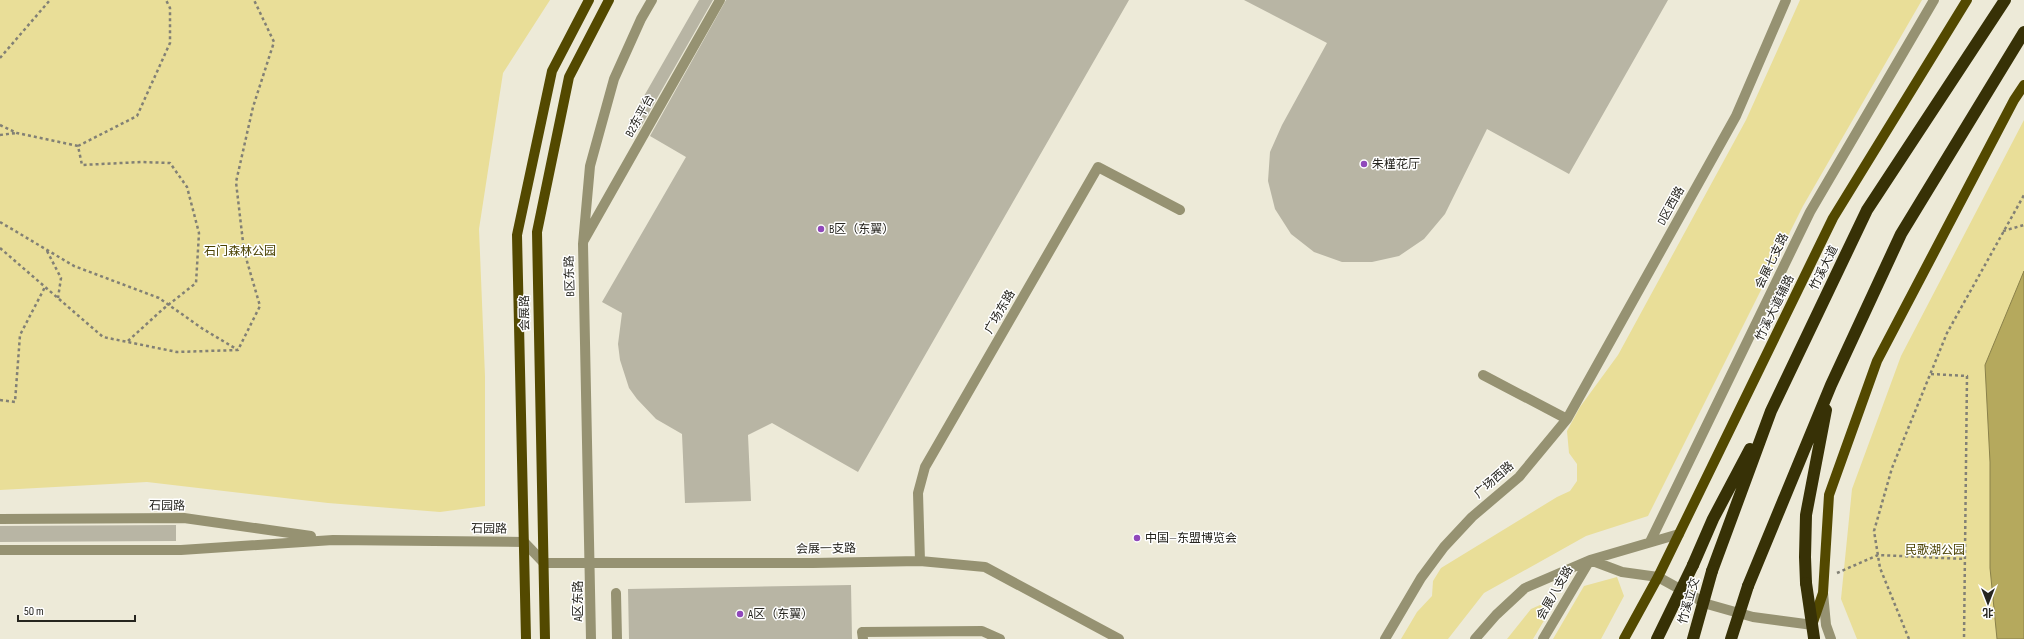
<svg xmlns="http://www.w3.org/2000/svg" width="2024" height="639" font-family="'Sofia Sans Condensed','Noto Sans SC',sans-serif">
<rect width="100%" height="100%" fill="#edead8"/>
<path fill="#e9de98" d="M 0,0 L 550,0 L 503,73 L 479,229 L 485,376 L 485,506 L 440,512 L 328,503 L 147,482 L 0,490 Z
M 1800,0 L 1922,0 L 1803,206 L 1648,516 L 1586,536 L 1484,593 L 1448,639 L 1401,639 L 1417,612 L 1432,596 L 1433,581 L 1441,568 L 1557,497 L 1570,491 L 1577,481 L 1577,464 L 1569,453 L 1567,431 L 1580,407 L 1618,355 L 1746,120 Z
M 2024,120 L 2024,639 L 1857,639 L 1841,599 L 1852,489 L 1901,356 Z
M 1617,577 L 1624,596 L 1601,639 L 1553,639 L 1584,586 Z
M 1558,597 L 1533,639 L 1507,639 L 1531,609 Z"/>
<path fill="#b5a95d" stroke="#8a814a" d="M 2024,271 L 2024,639 L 1997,639 L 1990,568 L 1990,462 L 1985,365 Z"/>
<path fill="#b8b5a4" d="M 699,0 L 713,0 L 639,130 L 628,124 Z
M 726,0 L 1129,0 L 858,472 L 772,423 L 748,435 L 751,501 L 685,503 L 682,434 L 656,419 L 637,399 L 629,388 L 620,360 L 618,344 L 622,313 L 602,302 L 686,157 L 650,136 Z
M 1244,0 L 1668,0 L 1569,174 L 1487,129 L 1445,214 L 1424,239 L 1399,256 L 1372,262 L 1342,262 L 1314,252 L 1291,234 L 1275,209 L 1268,181 L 1270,152 L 1282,125 L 1327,43 Z
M 176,525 L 176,541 L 0,542 L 0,526 Z
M 851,585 L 852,639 L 629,639 L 628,589 Z"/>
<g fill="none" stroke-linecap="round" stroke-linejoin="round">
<path stroke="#828075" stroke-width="2.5" stroke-dasharray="3 3" stroke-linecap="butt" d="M 0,58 L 50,0
M 0,125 L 17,133 L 78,146
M 0,135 L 16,133
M 0,222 L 74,266 L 159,298 L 203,329 L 238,350
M 2003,231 L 2024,225
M 0,248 L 103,337 L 177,352 L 238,350 L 260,306 L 244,251 L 236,182 L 253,107 L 274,42 L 254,0
M 47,251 L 61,278 L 58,298
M 128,341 L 163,309 L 196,283 L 199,233 L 187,187 L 170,163 L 141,162 L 82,165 L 78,146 L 137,116 L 170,43 L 170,8 L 166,0
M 1931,374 L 1967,376 L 1964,639
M 0,400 L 15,402 L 20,335 L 45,287
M 1837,573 L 1878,555 L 1965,559
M 1909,639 L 1880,568 L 1874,531 L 1892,468 L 1947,333 L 2024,195"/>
<path stroke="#969272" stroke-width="10" d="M 584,240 L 720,0
M 1567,419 L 1736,116 L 1786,0
M 0,519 L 184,518 L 311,536
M 1650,542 L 1810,212 L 1934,0
M 0,550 L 181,550 L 333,540 L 524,542 L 544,563 L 813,563 L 920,561 L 985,567 L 1119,639
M 1590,560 L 1622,572 L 1658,577 L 1707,604 L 1753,617 L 1813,625
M 920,561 L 918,493 L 925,467 L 1098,167 L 1180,210
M 616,593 L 617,639
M 1823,593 L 1826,625 L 1831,639
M 591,639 L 583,244 L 590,166 L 614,79 L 641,19 L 652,0
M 863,639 L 862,632 L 982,631 L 1000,639
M 1385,639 L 1421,578 L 1444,547 L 1472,517 L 1519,477 L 1567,419 L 1483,375
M 1475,639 L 1496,615 L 1525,588 L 1590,560 L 1679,534
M 1543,639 L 1590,560"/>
<path stroke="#534900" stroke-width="10" d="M 1812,625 L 1823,593 L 1829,495 L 1877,361 L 2014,100 L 2024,85
M 526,639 L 517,235 L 552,71 L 589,0
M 545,639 L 537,232 L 569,77 L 609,0
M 1624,639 L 1658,577 L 1833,218 L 1967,0"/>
<path stroke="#373106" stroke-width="12" d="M 1693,565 L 1713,519 L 1750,449
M 1712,571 L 1771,411 L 1867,210 L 2005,0
M 1806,583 L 1805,557 L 1806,515 L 1826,410
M 1748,586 L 1831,385 L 1901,234 L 2024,32"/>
<path stroke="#373106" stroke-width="12" d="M 1806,583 L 1814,638
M 1657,639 L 1693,565
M 1693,639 L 1712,571
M 1731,639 L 1748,586"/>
</g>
<g fill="#9048bb" stroke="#fff" stroke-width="1.5">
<circle cx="1364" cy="164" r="4"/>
<circle cx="821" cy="229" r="4"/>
<circle cx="1137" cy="538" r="4"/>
<circle cx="740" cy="614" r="4"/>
</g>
<g text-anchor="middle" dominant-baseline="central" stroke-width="3" stroke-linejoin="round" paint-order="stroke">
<g font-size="12" fill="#26251f" stroke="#fff">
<text transform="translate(640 116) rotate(-61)">B2东平台</text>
<text transform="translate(1671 206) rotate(-61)">D区西路</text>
<text transform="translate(1772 261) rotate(-64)">会展七支路</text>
<text transform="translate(1824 268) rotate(-64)">竹溪大道</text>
<text transform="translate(570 276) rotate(-92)">B区东路</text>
<text transform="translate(1775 308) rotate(-64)">竹溪大道辅路</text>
<text transform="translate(1000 312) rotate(-60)">广场东路</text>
<text transform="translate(525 313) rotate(-91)">会展路</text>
<text transform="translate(1494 480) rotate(-41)">广场西路</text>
<text transform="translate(167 506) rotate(1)">石园路</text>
<text transform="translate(489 529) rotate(1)">石园路</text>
<text transform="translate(826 549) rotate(-1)">会展一支路</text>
<text transform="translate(1555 593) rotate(-60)">会展八支路</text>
<text transform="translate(578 601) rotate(-90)">A区东路</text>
<text transform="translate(1689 601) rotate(-74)">竹溪立交</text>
</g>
<g font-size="12" fill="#26251f" stroke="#fff" text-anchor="start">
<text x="1372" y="164">朱槿花厅</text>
<text x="829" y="229">B区（东翼）</text>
<text x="1145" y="538">中国—东盟博览会</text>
<text x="748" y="614">A区（东翼）</text>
</g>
<g font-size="12" fill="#4a4101" stroke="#fff">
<text x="240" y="251">石门森林公园</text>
<text x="1935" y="550">民歌湖公园</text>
</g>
</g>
<g transform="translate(1988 603) rotate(180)" stroke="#ffffff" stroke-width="3" paint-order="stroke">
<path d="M0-3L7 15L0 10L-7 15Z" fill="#26251f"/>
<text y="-6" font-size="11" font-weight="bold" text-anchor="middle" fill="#26251f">北</text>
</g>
<path d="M18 615v6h117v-6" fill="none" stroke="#26251f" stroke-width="2"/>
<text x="24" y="615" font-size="12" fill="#26251f" stroke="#ffffff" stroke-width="3" paint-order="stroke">50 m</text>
</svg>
